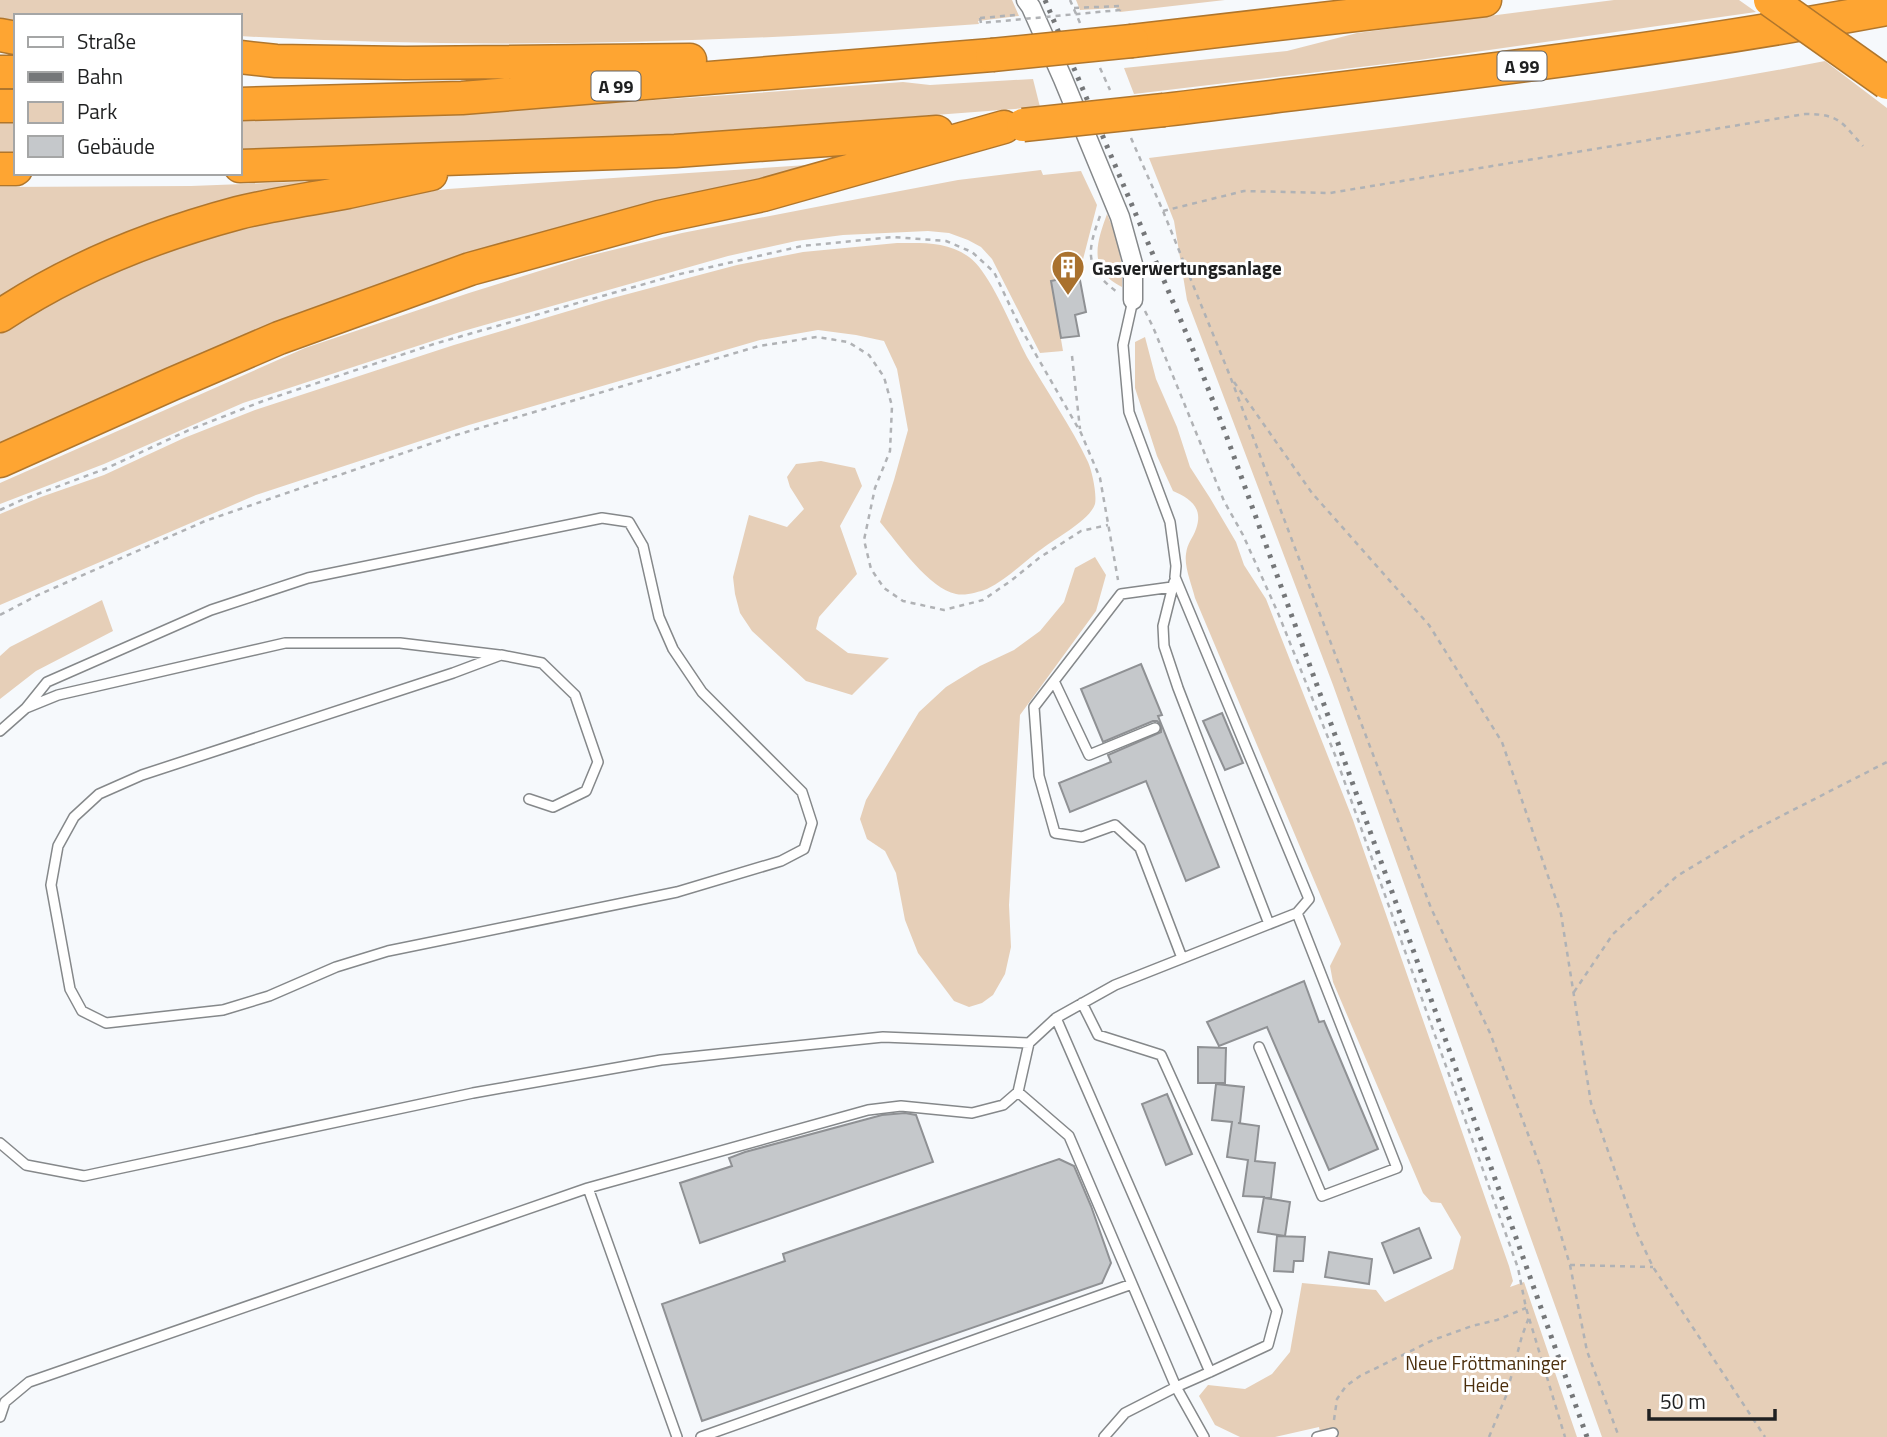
<svg xmlns="http://www.w3.org/2000/svg" width="1887" height="1437" font-family="'Titillium Web',sans-serif">
<rect width="100%" height="100%" fill="#f6f9fc"/>
<path fill="#e6cfb8" d="M 0,0 L 1012,0 L 1019,16 L 978,21 L 979,24 C 917,28 855,33 793,36 C 609,45 424,47 240,36 L 240,16 L 16,16 L 16,21 L 0,19 Z
M 1076,0 L 1225,0 L 1120,12 L 1116,8 L 1080,10 Z
M 1614,0 L 1739,0 L 1756,12 L 1419,60 L 1134,94 L 1124,68 L 1287,51 L 1357,33 Z
M 1825,61 L 1887,108 L 1887,1437 L 1602,1437 L 1333,685 L 1187,300 L 1174,221 L 1149,158 C 1374,129 1601,105 1825,61 Z
M 1033,79 L 1040,107 L 629,138 L 240,153 L 240,117 C 461,115 682,99 903,82 L 930,85 Z
M 0,119 L 16,119 L 16,156 L 0,156 Z
M 837,163 L 820,169 L 769,176 L 771,185 L 700,200 L 0,451 L 0,331 L 77,287 L 203,237 L 364,200 L 448,189 Z
M 1041,170 L 1043,175 L 1081,171 L 1097,205 L 1079,275 L 1051,281 L 1063,351 L 1040,353 L 992,259 L 981,247 L 968,240 L 949,233 L 928,231 L 843,235 L 796,241 L 728,256 L 460,332 L 243,403 L 104,464 L 0,504 L 0,483 L 305,348 L 469,293 L 584,257 L 682,233 L 842,202 L 958,180 Z
M 348,180 L 0,309 L 0,187 L 191,186 Z
M 1107,214 C 1118,238 1123,260 1122,287 C 1088,270 1096,244 1107,214 Z
M 897,243 C 922,243 947,241 969,257 C 991,273 1013,331 1027,357 C 1047,392 1071,426 1088,462 C 1092,471 1097,494 1095,504 C 1090,520 1056,538 1043,548 C 1024,561 1008,579 987,589 C 978,592 966,596 956,594 C 929,589 898,543 880,522 L 894,480 L 908,430 L 897,369 L 884,341 L 856,335 L 818,330 L 760,340 L 469,425 L 256,495 L 0,605 L 0,514 L 41,497 L 104,475 L 184,438 L 255,410 L 454,345 L 609,299 L 737,265 L 803,252 Z
M 1145,337 L 1156,379 L 1177,427 L 1190,467 L 1210,498 L 1236,542 L 1244,565 L 1266,599 L 1353,820 L 1509,1266 L 1513,1281 L 1510,1287 L 1524,1282 L 1577,1437 L 1321,1437 L 1319,1427 L 1275,1437 L 1240,1437 L 1215,1425 L 1199,1396 L 1208,1385 L 1245,1389 L 1272,1374 L 1290,1352 L 1302,1283 L 1376,1290 L 1385,1302 L 1453,1269 L 1461,1237 L 1441,1203 L 1431,1202 L 1423,1193 L 1333,982 L 1330,966 L 1341,944 L 1195,598 C 1192,585 1184,567 1186,554 C 1187,543 1193,538 1196,529 C 1204,507 1189,498 1173,491 L 1157,456 L 1135,388 L 1135,342 Z
M 821,461 L 855,468 L 862,486 L 840,526 L 857,574 L 819,617 L 816,629 L 848,653 L 889,658 L 852,695 L 806,681 L 752,631 L 740,613 L 735,594 L 733,577 L 749,515 L 787,527 L 804,509 L 790,487 L 787,477 L 796,464 Z
M 1095,557 L 1106,575 L 1096,611 L 1020,715 L 1009,905 L 1011,947 L 1005,974 L 993,995 L 982,1003 L 969,1007 L 954,1001 L 918,953 L 905,920 L 896,873 L 885,851 L 867,839 L 860,819 L 866,800 L 919,712 L 946,687 L 980,666 L 1014,650 L 1040,631 L 1064,602 L 1075,568 Z
M 102,600 L 113,631 L 36,671 L 0,699 L 0,656 L 10,647 Z"/>
<path fill="#c5c8cb" stroke="#8f9194" stroke-width="2" d="M 1079,275 L 1086,312 L 1075,315 L 1079,336 L 1061,338 L 1051,281 Z
M 1141,664 L 1162,715 L 1158,716 L 1219,867 L 1186,881 L 1146,781 L 1070,812 L 1059,783 L 1111,762 L 1108,755 L 1161,732 L 1161,725 L 1157,721 L 1153,721 L 1103,742 L 1081,689 Z
M 1222,713 L 1243,763 L 1225,770 L 1203,721 Z
M 1304,981 L 1319,1022 L 1324,1021 L 1378,1149 L 1329,1170 L 1267,1027 L 1219,1046 L 1207,1022 Z
M 1198,1047 L 1226,1048 L 1225,1083 L 1198,1083 Z
M 1216,1084 L 1244,1087 L 1240,1123 L 1238,1123 L 1259,1126 L 1255,1161 L 1275,1163 L 1271,1198 L 1265,1198 L 1290,1202 L 1285,1236 L 1258,1232 L 1264,1197 L 1243,1196 L 1248,1160 L 1227,1157 L 1232,1122 L 1212,1120 Z
M 1167,1094 L 1192,1154 L 1166,1165 L 1142,1104 Z
M 905,1113 L 916,1115 L 933,1162 L 700,1243 L 680,1183 L 732,1166 L 729,1158 L 745,1152 L 882,1115 Z
M 1059,1159 L 1074,1166 L 1091,1206 L 1111,1263 L 1102,1283 L 702,1421 L 662,1304 L 785,1261 L 783,1254 Z
M 1419,1228 L 1431,1258 L 1394,1273 L 1382,1243 Z
M 1277,1236 L 1305,1237 L 1303,1261 L 1294,1261 L 1293,1272 L 1274,1271 Z
M 1329,1252 L 1372,1259 L 1369,1284 L 1325,1277 Z"/>
<g fill="none" stroke-linecap="round" stroke-linejoin="round">
<defs>
<path id="service" d="M 1174,582 L 1163,626 L 1164,646 L 1178,688 L 1269,924
M 1172,587 L 1121,594 L 1034,707 L 1039,776 L 1055,833 L 1082,837 L 1115,825 L 1140,848 L 1182,958
M 1054,681 L 1089,755 L 1155,728
M 26,708 L 47,682 L 211,610 L 308,578 L 602,518 L 629,522 L 643,546 L 659,617 L 673,649 L 702,692 L 802,792 L 812,823 L 804,849 L 781,861 L 677,892 L 388,951 L 336,967 L 269,996 L 223,1010 L 106,1023 L 82,1011 L 70,989 L 51,885 L 58,846 L 74,817 L 99,794 L 142,775 L 453,673 L 501,655 L 542,663 L 575,695 L 598,762 L 586,791 L 553,807 L 529,799
M 0,731 L 26,708 L 58,695 L 285,643 L 400,643 L 499,655
M 1056,1018 L 1210,1372 L 1268,1345 L 1277,1311 L 1161,1055 L 1098,1035 L 1082,1003
M 1259,1047 L 1322,1196 L 1397,1168 L 1297,913
M 1018,1092 L 1069,1136 L 1176,1387 L 1210,1372
M 0,1143 L 26,1165 L 84,1176 L 473,1093 L 661,1060 L 883,1037 L 1029,1043
M 588,1188 L 677,1437
M 0,1417 L 5,1402 L 29,1382 L 588,1188 L 868,1110 L 901,1106 L 972,1113 L 1003,1105 L 1018,1092 L 1029,1043 L 1056,1018 L 1115,985 L 1297,913 L 1309,899 L 1175,577 L 1176,566 L 1170,522 L 1129,412 L 1123,345 L 1133,300
M 701,1437 L 1132,1284
M 1104,1437 L 1125,1413 L 1176,1387 L 1204,1437
M 1317,1437 L 1333,1433"/>
<path id="minor" d="M 1026,0 L 1031,7 L 1063,79 L 1120,217 L 1133,264 L 1133,300"/>
<path id="motorway" d="M 0,35 L 16,38
M 1132,41 L 1485,0
M 240,57 L 276,61 L 405,63 L 690,60
M 0,72 L 16,72
M 240,104 L 462,98 L 992,55
M 0,106 L 16,106
M 1164,110 C 1405,80 1648,54 1887,9
M 240,166 L 675,151 L 937,132
M 0,169 L 16,169
M 0,316 C 72,268 156,235 238,213 C 274,204 311,199 348,192 C 376,186 403,180 431,174
M 0,461 L 172,384 L 279,338 L 470,269 L 659,217 L 763,195 L 1004,127"/>
</defs>
<use href="#service" stroke="#85888a" stroke-width="12"/>
<use href="#minor" stroke="#85888a" stroke-width="21"/>
<use href="#motorway" stroke="#b0762c" stroke-width="35"/>
<path stroke="#b0b2b5" stroke-width="2.5" stroke-dasharray="5 5" stroke-linecap="butt" d="M 1070,0 L 1080,23
M 1074,8 L 1119,6
M 980,18 L 1015,15
M 1100,68 L 1110,90
M 1131,138 L 1163,211 L 1230,376 L 1431,908 L 1490,1033 L 1540,1166 L 1570,1265 L 1587,1351 L 1619,1437
M 1163,211 L 1244,191 L 1330,193 L 1805,114 C 1840,114 1841,122 1863,146
M 1100,216 C 1087,252 1084,267 1117,292
M 1145,311 L 1153,327 L 1224,501 L 1243,535 L 1278,613 L 1335,755 L 1518,1268 L 1526,1308 L 1565,1437
M 1072,356 L 1080,429
M 1234,382 L 1312,493 L 1429,625 L 1502,742 L 1561,914 L 1591,1103 L 1637,1233 L 1653,1267 L 1765,1437
M 0,510 L 24,499 L 105,469 L 189,430 L 263,401 L 434,344 L 676,275 L 802,246 L 893,237 L 946,241 L 972,252 L 994,272 L 1020,327 L 1081,433 L 1100,478 L 1118,580
M 0,615 L 38,595 L 205,521 L 456,435 L 759,346 L 817,337 L 848,342 L 869,355 L 884,377 L 892,406 L 890,451 L 875,488 L 864,540 L 871,569 L 884,588 L 903,601 L 944,610 L 983,600 L 1012,580 L 1039,558 L 1081,531 L 1108,525
M 1574,992 L 1613,934 L 1677,876 L 1750,832 L 1887,762
M 1570,1265 L 1653,1267
M 1334,1420 L 1337,1399 L 1346,1386 L 1360,1376 L 1433,1340 L 1472,1326 L 1497,1320 L 1526,1308
M 1489,1437 L 1506,1396 L 1522,1336 L 1529,1317"/>
<use href="#service" stroke="#fff" stroke-width="9"/>
<use href="#minor" stroke="#fff" stroke-width="18"/>
<use href="#motorway" stroke="#fea532" stroke-width="32"/>
<path stroke="#757779" stroke-width="5" stroke-dasharray="3.5 7" stroke-linecap="butt" d="M 1045,0 L 1190,342 L 1225,432 L 1436,1013 L 1587,1437"/>
<defs>
<path id="motorway-bridge" d="M 1770,0 L 1887,83
M 992,55 L 1132,41
M 1023,125 L 1164,110"/>
</defs>
<use href="#motorway-bridge" stroke="#b0762c" stroke-width="35" stroke-linecap="butt"/>
<path stroke="#b0b2b5" stroke-width="2.5" stroke-dasharray="5 5" stroke-linecap="butt" d="M 980,18 L 981,23 L 1120,10 L 1119,6"/>
<use href="#motorway-bridge" stroke="#fea532" stroke-width="32"/>
</g>
<defs>
<symbol id="building-pin" viewBox="-11 -11 22 30"><path d="M0 17L-7.5 6A9.5 9.5 0 1 1 7.5 6Z" fill="#a9712e" stroke="#fff"/><path d="M-4-6H4V6H1V3H-1V6H-4ZM-2.5-4.3h1.7v1.8h-1.7ZM.8-4.3h1.7v1.8H.8ZM-2.5-1h1.7V.8h-1.7ZM.8-1h1.7V.8H.8Z" fill="#fff"/></symbol>
</defs>
<g fill-rule="evenodd">
<use href="#building-pin" x="1049" y="248" width="38" height="52"/>
</g>
<g text-anchor="middle" dominant-baseline="central" stroke-width="6" stroke-linejoin="round" paint-order="stroke">
<g fill="#fff" stroke="#626364" stroke-width="2">
<rect x="1497.5" y="51.5" width="49" height="29" rx="5"/>
<rect x="591.5" y="71.5" width="49" height="29" rx="5"/>
</g>
<g font-size="18" font-weight="bold" fill="#1f2021">
<text x="1522" y="66">A 99</text>
<text x="616" y="86">A 99</text>
</g>
<g font-size="19" font-weight="bold" fill="#1f2021" stroke="#fff" text-anchor="start">
<text x="1092" y="267">Gasverwertungsanlage</text>
</g>
<g font-size="19" fill="#4c2f0d" stroke="#fff">
<text x="1486" y="1362">Neue Fröttmaninger<tspan x="1486" dy="22">Heide</tspan></text>
</g>
</g>
<rect x="14" y="14" width="228" height="161" fill="#ffffff" stroke="#a5a6a6" stroke-width="2"/>
<rect x="28" y="37" width="35" height="10" fill="#ffffff" stroke="#a5a6a6" stroke-width="2"/>
<text x="77" y="49" font-size="21" fill="#1f2021">Straße</text>
<rect x="28" y="72" width="35" height="10" fill="#757779" stroke="#a5a6a6" stroke-width="2"/>
<text x="77" y="84" font-size="21" fill="#1f2021">Bahn</text>
<rect x="28" y="102" width="35" height="21" fill="#e6cfb8" stroke="#a5a6a6" stroke-width="2"/>
<text x="77" y="119" font-size="21" fill="#1f2021">Park</text>
<rect x="28" y="136" width="35" height="21" fill="#c5c8cb" stroke="#a5a6a6" stroke-width="2"/>
<text x="77" y="154" font-size="21" fill="#1f2021">Gebäude</text>
<path d="M1649 1409v10h126v-10" fill="none" stroke="#1f2021" stroke-width="3.5"/>
<text x="1660" y="1409" font-size="21" fill="#1f2021" stroke="#ffffff" stroke-width="5" paint-order="stroke">50 m</text>
</svg>
